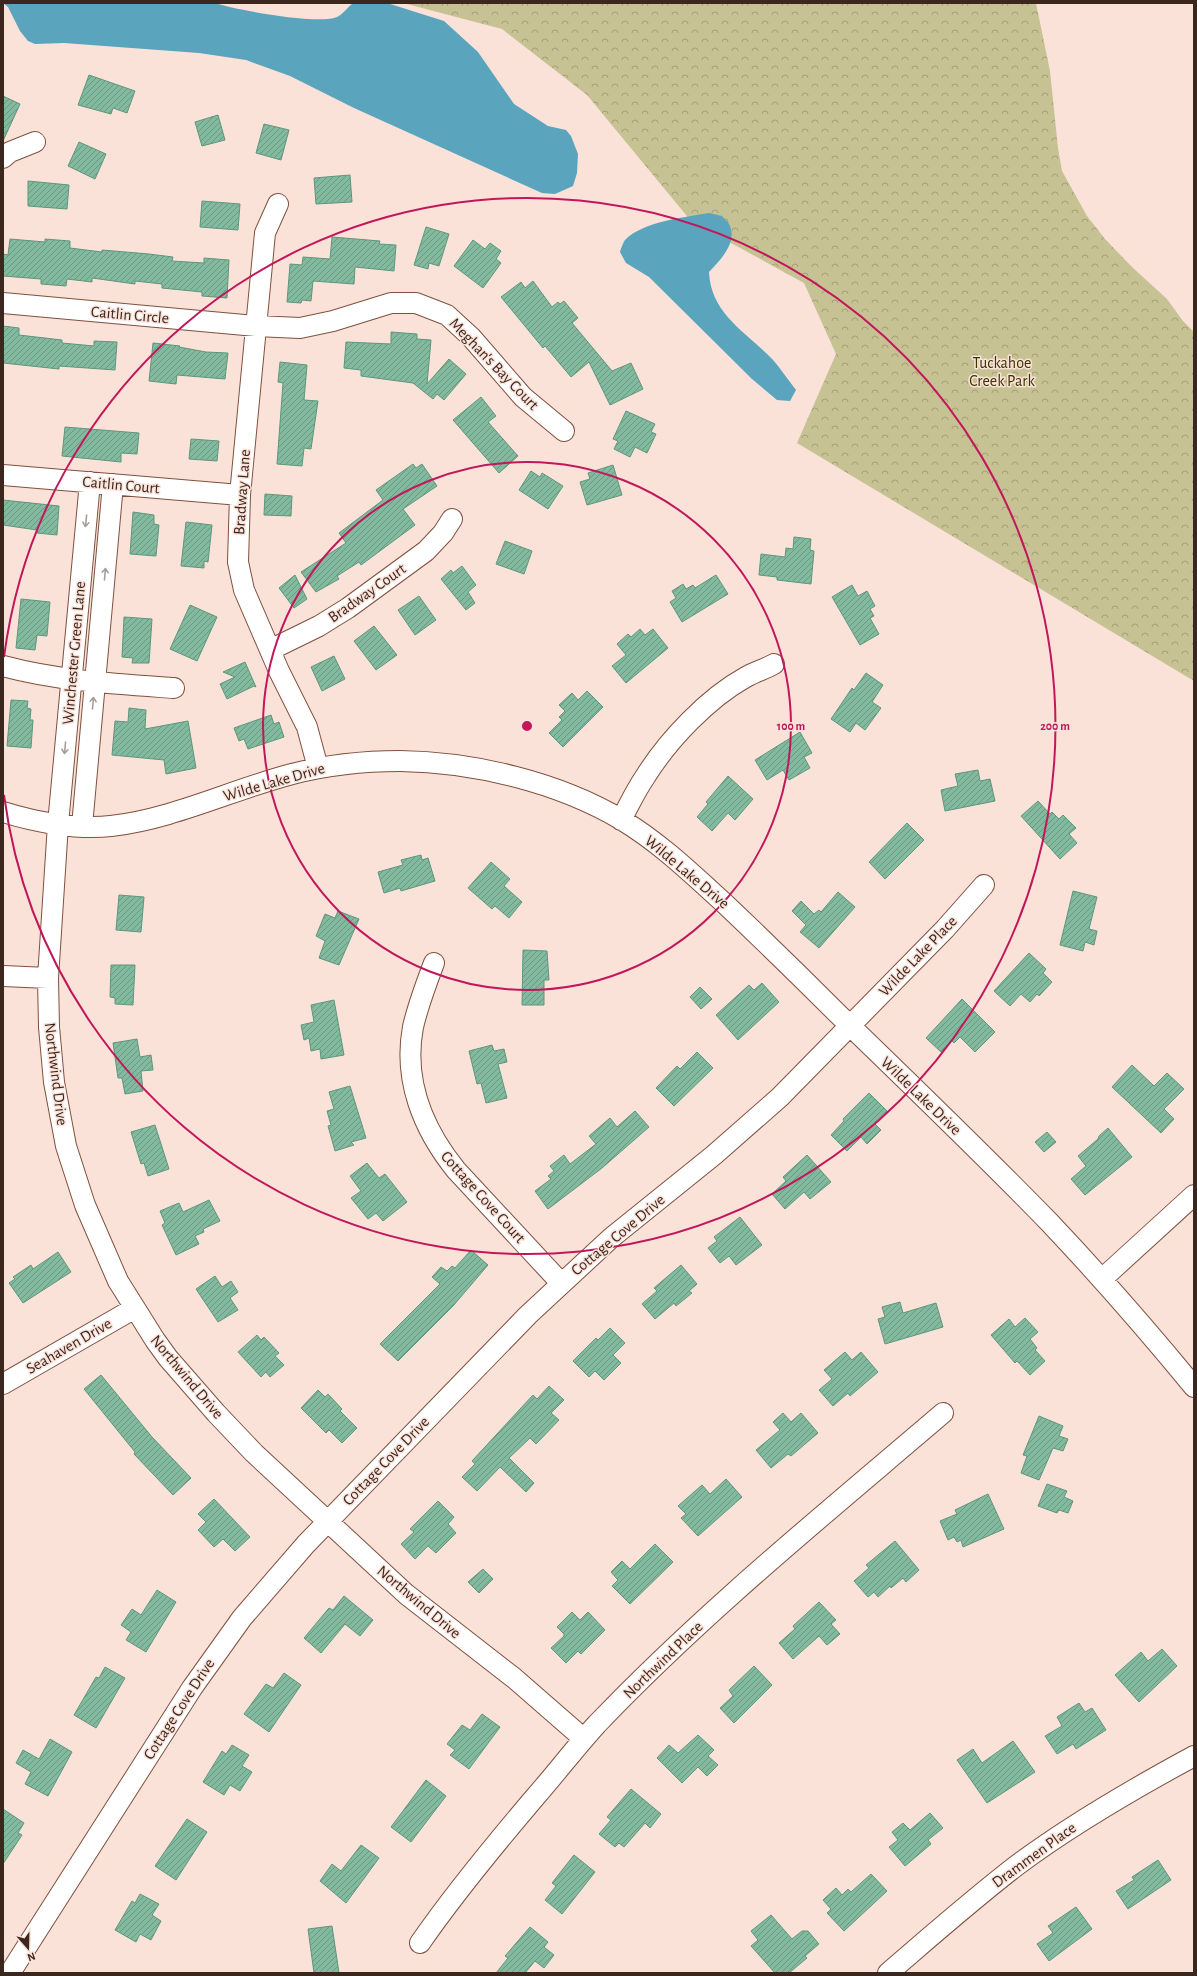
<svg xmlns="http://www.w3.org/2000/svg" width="1197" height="1976" font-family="'Alegreya Sans',sans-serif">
<defs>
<pattern id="park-crowns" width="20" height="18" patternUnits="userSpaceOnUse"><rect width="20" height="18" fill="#c7c293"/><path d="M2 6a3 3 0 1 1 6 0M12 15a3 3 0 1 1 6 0" fill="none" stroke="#a39e77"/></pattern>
<pattern id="building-hatch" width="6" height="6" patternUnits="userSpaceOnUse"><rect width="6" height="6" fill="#82ba9f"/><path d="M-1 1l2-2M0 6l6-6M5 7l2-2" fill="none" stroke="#6c9781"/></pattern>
</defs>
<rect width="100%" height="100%" fill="#fae2d9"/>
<path fill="url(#park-crowns)" d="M 403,3 L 1036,3 L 1050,71 L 1058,148 L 1062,171 L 1087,216 L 1105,239 L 1132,267 L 1167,299 L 1183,321 L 1194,332 L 1194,681 L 797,443 L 836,354 L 804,283 L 691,221 L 587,95 L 502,29 Z"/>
<path fill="#5aa4bd" d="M 3,3 L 215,3 C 236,10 318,25 337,17 C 342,15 348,7 353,3 L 387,3 L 444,21 L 478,52 L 514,104 L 548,126 L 566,130 L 571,136 L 578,154 L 577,173 L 573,186 L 555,194 L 542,193 L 354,108 L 290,76 L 246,60 L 199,53 L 64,43 L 35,44 L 28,41 L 20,31 L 8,7 Z
M 709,213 L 722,216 C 724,219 729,222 730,226 C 737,244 720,260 709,272 C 711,315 747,332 773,360 C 781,369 788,380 796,390 L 790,401 L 777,400 L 752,379 L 649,277 L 626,263 L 620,252 C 621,248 623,243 625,240 C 642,222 685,217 709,213 Z"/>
<path fill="url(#building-hatch)" stroke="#5f967b" d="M 89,75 L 135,91 L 127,113 L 113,108 L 111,114 L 78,105 Z
M 3,96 L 20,104 L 3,141 Z
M 218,115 L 225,140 L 202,146 L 195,122 Z
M 264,124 L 289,130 L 281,160 L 256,153 Z
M 79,142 L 106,154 L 95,179 L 68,166 Z
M 350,175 L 352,202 L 316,204 L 314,178 Z
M 28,181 L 69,185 L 67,209 L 28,206 Z
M 202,201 L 240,204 L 238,230 L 200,227 Z
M 426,227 L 449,234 L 439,266 L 429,263 L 428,269 L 414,265 Z
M 332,237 L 380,241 L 379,244 L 396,245 L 394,271 L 355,267 L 354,284 L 313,281 L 311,301 L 302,300 L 301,303 L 287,302 L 290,264 L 302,265 L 303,257 L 330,259 Z
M 10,239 L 45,242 L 45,239 L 70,241 L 70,248 L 102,252 L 102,250 L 149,254 L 173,257 L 172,261 L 204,263 L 204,258 L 229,260 L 227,298 L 202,296 L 202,292 L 162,288 L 162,284 L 135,281 L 135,284 L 92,278 L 92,282 L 67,279 L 66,286 L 41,284 L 41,279 L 3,276 L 3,254 L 8,255 Z
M 473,240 L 485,249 L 490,243 L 501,251 L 496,259 L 501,263 L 483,288 L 454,266 Z
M 533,281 L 552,307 L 558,302 L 560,304 L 564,301 L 578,318 L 572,323 L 612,371 L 631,363 L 643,389 L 610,405 L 589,362 L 571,377 L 545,346 L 543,348 L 501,297 L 521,282 L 525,288 Z
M 3,326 L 19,328 L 19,335 L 62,340 L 62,343 L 94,346 L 94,341 L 117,342 L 115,370 L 59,366 L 59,369 L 3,363 Z
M 391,332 L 417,334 L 417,339 L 431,340 L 427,384 L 449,359 L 466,374 L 444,400 L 437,394 L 433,399 L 413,383 L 361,376 L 361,370 L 344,368 L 346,342 L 391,344 Z
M 153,343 L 180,346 L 179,347 L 206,352 L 228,353 L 225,379 L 177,375 L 176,384 L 149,381 Z
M 280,362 L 307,365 L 304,400 L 318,401 L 311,449 L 304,448 L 302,466 L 277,464 L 283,383 L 278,382 Z
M 481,397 L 496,416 L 488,422 L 518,456 L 499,473 L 453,420 Z
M 626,411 L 655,424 L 651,432 L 656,434 L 647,453 L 635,447 L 630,457 L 614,449 L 618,441 L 613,439 Z
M 65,427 L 139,433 L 137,454 L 121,453 L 121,462 L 62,456 Z
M 191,439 L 219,441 L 217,461 L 189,459 Z
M 413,464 L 416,468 L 422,464 L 437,486 L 403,509 L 415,525 L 361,565 L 359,562 L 337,576 L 339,579 L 316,592 L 301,572 L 346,543 L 339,533 L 383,500 L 376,490 Z
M 613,465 L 622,495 L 587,505 L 580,482 L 590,479 L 588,473 Z
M 531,471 L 540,477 L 542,473 L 563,486 L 548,509 L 519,490 Z
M 265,494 L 292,496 L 291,516 L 264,515 Z
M 3,500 L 59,506 L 57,535 L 37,533 L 37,530 L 3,525 Z
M 133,512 L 154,515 L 154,524 L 159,525 L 156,556 L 130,554 Z
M 186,522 L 212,525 L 208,562 L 204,561 L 204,568 L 181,566 Z
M 794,537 L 811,539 L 810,550 L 814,551 L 811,584 L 777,580 L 777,577 L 759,575 L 761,554 L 785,557 L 786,548 L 793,549 Z
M 505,541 L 532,551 L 524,574 L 496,564 Z
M 462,566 L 476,585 L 468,592 L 475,603 L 466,610 L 441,579 L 451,570 L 453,573 Z
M 295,575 L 307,599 L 294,608 L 279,588 Z
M 716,575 L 728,594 L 682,622 L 670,602 L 676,598 L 672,591 L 683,584 L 686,589 L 693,585 L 695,588 Z
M 852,585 L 858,596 L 867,591 L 875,606 L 870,609 L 874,616 L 870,618 L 879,634 L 860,645 L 832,597 Z
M 419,596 L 436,620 L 415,635 L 398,610 Z
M 21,599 L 50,602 L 47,636 L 37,635 L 35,650 L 16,648 Z
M 190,605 L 217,617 L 197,661 L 170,649 Z
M 124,617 L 152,619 L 149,663 L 132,663 L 133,658 L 122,657 Z
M 374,626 L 397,655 L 376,670 L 354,641 Z
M 640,629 L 645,635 L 653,629 L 668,648 L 626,683 L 612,666 L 626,655 L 617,644 L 628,634 L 631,637 Z
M 334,656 L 345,679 L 322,691 L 311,667 Z
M 245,662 L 256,687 L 254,686 L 227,699 L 220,684 L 235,677 L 223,672 Z
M 866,673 L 883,685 L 872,702 L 881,708 L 865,730 L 856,723 L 850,732 L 831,719 L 852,688 L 854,690 Z
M 587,691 L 603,707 L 563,747 L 549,733 L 562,720 L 559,717 L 565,711 L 559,705 L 572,693 L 578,700 Z
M 11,700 L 28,701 L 27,708 L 31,709 L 30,720 L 33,720 L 31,748 L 7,746 Z
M 129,708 L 146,710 L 145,729 L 188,721 L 196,768 L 166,774 L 164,760 L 112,755 L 115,721 L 128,722 Z
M 271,715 L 274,724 L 279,722 L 284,737 L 248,749 L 244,739 L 239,741 L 234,728 Z
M 800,732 L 812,753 L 804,757 L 810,768 L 789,780 L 783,770 L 767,780 L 755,760 Z
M 978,770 L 980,781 L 990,779 L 995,801 L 945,811 L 941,790 L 958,786 L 955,774 Z
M 728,776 L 753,799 L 735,820 L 728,813 L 712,831 L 697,817 L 708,804 L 706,802 Z
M 1038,801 L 1050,814 L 1052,812 L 1059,819 L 1063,815 L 1076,828 L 1069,834 L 1077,843 L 1060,859 L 1021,816 Z
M 907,823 L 924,840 L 885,879 L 869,862 Z
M 421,855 L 422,860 L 428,858 L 435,881 L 401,891 L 400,888 L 384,893 L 378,872 L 403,865 L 401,860 Z
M 491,862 L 510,879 L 504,886 L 522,902 L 509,918 L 495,906 L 492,909 L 468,888 Z
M 1073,891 L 1097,897 L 1089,929 L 1097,931 L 1094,945 L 1085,942 L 1083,951 L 1060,945 Z
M 838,892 L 855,907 L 819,948 L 800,932 L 806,925 L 792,911 L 801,901 L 814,914 L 819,910 L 821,912 Z
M 119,895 L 144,897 L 141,932 L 116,930 Z
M 338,911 L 359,919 L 339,965 L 319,958 L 325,941 L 316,936 L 325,914 L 335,918 Z
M 523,950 L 547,951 L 549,980 L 544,980 L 544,1005 L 522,1005 Z
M 1029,953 L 1046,969 L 1043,973 L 1052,982 L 1039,996 L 1037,994 L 1030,1002 L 1021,994 L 1010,1006 L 994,991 Z
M 111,965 L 135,965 L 133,1005 L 115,1004 L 115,998 L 110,997 Z
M 762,983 L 779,1002 L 738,1040 L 716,1015 L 749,985 L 754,990 Z
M 700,987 L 712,999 L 701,1009 L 690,997 Z
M 962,999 L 995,1032 L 975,1052 L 960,1037 L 954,1043 L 952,1041 L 941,1052 L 926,1038 Z
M 334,1000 L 344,1055 L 321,1059 L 320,1049 L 311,1051 L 309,1038 L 304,1040 L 301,1025 L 314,1022 L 311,1005 Z
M 137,1039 L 140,1057 L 151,1055 L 153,1070 L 141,1071 L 143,1091 L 125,1094 L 122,1078 L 118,1078 L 113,1043 Z
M 492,1045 L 494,1051 L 504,1049 L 507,1062 L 498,1064 L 507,1098 L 486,1103 L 481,1083 L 477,1084 L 469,1051 Z
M 697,1052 L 713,1068 L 674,1106 L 656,1088 L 677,1066 L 680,1069 Z
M 1132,1065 L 1154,1086 L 1167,1073 L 1184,1089 L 1164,1109 L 1174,1119 L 1161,1133 L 1112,1087 Z
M 350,1086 L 366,1138 L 351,1142 L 354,1145 L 335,1151 L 328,1126 L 331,1125 L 327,1111 L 334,1109 L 329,1092 Z
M 869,1093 L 887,1111 L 874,1123 L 881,1130 L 867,1144 L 861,1137 L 847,1151 L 831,1135 L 844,1121 L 843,1119 Z
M 635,1111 L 649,1127 L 602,1168 L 548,1209 L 535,1191 L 551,1179 L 548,1176 L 554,1171 L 550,1166 L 564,1155 L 570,1164 L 596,1144 L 589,1136 L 610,1118 L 617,1127 Z
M 155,1125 L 169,1169 L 148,1176 L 144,1163 L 141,1164 L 131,1132 Z
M 1108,1128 L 1132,1157 L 1085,1195 L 1071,1179 L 1086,1166 L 1078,1156 L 1098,1139 L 1099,1136 Z
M 1047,1132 L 1056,1142 L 1044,1152 L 1035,1142 Z
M 807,1155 L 831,1182 L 810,1199 L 804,1192 L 785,1209 L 772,1194 L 786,1181 L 783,1177 Z
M 367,1163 L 379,1178 L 385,1174 L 407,1202 L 383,1221 L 376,1213 L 368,1219 L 351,1198 L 361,1191 L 350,1176 Z
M 209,1200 L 220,1221 L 203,1229 L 204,1232 L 195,1236 L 199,1244 L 176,1255 L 162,1225 L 165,1223 L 160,1211 L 179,1203 L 183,1212 Z
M 740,1217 L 762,1245 L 736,1265 L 729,1256 L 720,1263 L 708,1248 L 717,1241 L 714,1237 Z
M 471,1250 L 488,1265 L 453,1306 L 398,1361 L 380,1344 L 440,1284 L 432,1277 L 441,1267 L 447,1271 L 452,1266 L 455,1268 Z
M 58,1252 L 71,1272 L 23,1303 L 9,1283 L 15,1279 L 13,1277 L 31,1265 L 33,1269 Z
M 681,1265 L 697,1284 L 689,1291 L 692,1293 L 676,1306 L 674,1303 L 655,1319 L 642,1304 L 657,1291 L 654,1288 Z
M 215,1276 L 222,1287 L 231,1281 L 238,1292 L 230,1298 L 238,1310 L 218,1322 L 196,1289 Z
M 900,1302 L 903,1313 L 936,1303 L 943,1327 L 885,1344 L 878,1319 L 885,1317 L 882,1307 Z
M 1025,1318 L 1038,1332 L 1030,1339 L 1037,1348 L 1035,1350 L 1045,1361 L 1030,1375 L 1017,1361 L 1015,1363 L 991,1335 L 1009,1319 L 1015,1327 Z
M 610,1328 L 625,1343 L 613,1355 L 621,1363 L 604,1380 L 595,1371 L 589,1377 L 573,1361 L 596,1338 L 598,1340 Z
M 257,1335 L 261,1340 L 264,1337 L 279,1353 L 275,1356 L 284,1365 L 270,1377 L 266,1372 L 261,1377 L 238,1352 Z
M 845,1352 L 852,1360 L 861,1352 L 878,1372 L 850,1396 L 848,1393 L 833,1406 L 819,1390 L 832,1379 L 824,1370 Z
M 101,1375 L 152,1437 L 191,1478 L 173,1495 L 134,1454 L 135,1452 L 84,1389 Z
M 549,1386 L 564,1400 L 551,1413 L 559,1420 L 536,1444 L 530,1438 L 509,1458 L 534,1483 L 526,1492 L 500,1467 L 477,1491 L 462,1477 L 475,1464 L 472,1461 L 533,1395 L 537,1399 Z
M 318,1390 L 325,1397 L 328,1394 L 342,1409 L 340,1411 L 357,1428 L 342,1443 L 329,1430 L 326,1433 L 301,1408 Z
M 783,1413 L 791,1422 L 801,1413 L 818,1433 L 791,1456 L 788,1454 L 771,1468 L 756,1450 L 780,1430 L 773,1422 Z
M 1039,1416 L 1063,1426 L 1059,1436 L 1068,1439 L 1063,1451 L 1053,1448 L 1039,1480 L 1021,1473 L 1027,1456 L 1023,1455 Z
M 726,1479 L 742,1497 L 698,1536 L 681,1518 L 686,1514 L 678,1506 L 702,1485 L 710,1494 Z
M 1047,1484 L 1067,1491 L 1064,1497 L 1073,1501 L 1068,1513 L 1059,1510 L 1057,1513 L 1038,1506 Z
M 988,1494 L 1004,1529 L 963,1547 L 961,1540 L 957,1542 L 954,1537 L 948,1540 L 940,1521 L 957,1514 L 955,1510 Z
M 214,1499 L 250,1537 L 235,1551 L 223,1539 L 214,1547 L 198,1530 L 206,1522 L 198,1514 Z
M 438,1501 L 454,1517 L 448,1524 L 456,1533 L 436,1553 L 428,1546 L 415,1559 L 401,1544 L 414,1532 L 410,1529 Z
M 895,1541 L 919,1570 L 906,1582 L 903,1578 L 891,1588 L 890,1586 L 878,1597 L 874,1592 L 868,1597 L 854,1581 L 869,1568 L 866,1565 Z
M 655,1544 L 673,1562 L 630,1604 L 612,1586 L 618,1580 L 611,1572 L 622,1561 L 630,1569 Z
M 483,1569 L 493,1579 L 479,1593 L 468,1582 Z
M 157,1590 L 176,1602 L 146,1652 L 126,1640 L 131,1632 L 121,1625 L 132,1609 L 141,1615 Z
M 344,1596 L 373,1620 L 360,1636 L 345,1624 L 321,1653 L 304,1638 L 329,1608 L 333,1610 Z
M 819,1602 L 836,1620 L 831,1624 L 840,1634 L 827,1645 L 819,1636 L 793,1659 L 779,1643 L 795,1629 L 793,1626 Z
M 572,1612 L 580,1620 L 588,1612 L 605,1630 L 581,1654 L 578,1651 L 566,1663 L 551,1648 L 564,1636 L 564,1634 L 557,1627 Z
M 1162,1649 L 1177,1666 L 1139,1702 L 1115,1675 L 1141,1652 L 1148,1661 Z
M 754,1666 L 772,1685 L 734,1723 L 720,1708 L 733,1696 L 729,1690 Z
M 105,1667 L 125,1678 L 96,1728 L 74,1715 L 96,1677 L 99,1678 Z
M 284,1673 L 301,1685 L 269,1732 L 244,1714 L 266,1684 L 273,1688 Z
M 1079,1703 L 1085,1712 L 1092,1708 L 1106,1730 L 1076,1749 L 1073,1744 L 1057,1754 L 1045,1736 L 1062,1726 L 1057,1717 Z
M 482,1714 L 500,1727 L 469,1769 L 450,1755 L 455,1750 L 447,1744 L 462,1725 L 470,1730 Z
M 698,1735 L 714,1750 L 708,1756 L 718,1765 L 707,1776 L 698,1767 L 682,1783 L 657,1758 L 669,1745 L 678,1753 Z
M 50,1739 L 72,1752 L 48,1796 L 25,1784 L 31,1772 L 16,1763 L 23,1750 L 39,1759 Z
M 1013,1741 L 1035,1772 L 987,1803 L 957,1760 L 973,1749 L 982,1763 Z
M 232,1745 L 249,1755 L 242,1766 L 252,1772 L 240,1791 L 230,1785 L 224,1795 L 203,1782 L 222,1751 L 226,1754 Z
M 426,1780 L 446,1796 L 411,1842 L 391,1827 Z
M 631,1789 L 661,1814 L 650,1828 L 645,1823 L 624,1847 L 619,1843 L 615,1847 L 599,1834 L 611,1820 L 607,1817 Z
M 3,1809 L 24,1823 L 18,1833 L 22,1835 L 3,1864 Z
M 930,1813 L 943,1828 L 928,1840 L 931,1844 L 905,1866 L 889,1847 L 898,1840 L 892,1832 L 903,1823 L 910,1830 Z
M 187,1819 L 207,1832 L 176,1880 L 155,1866 Z
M 361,1845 L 379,1858 L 346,1903 L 320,1881 L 332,1864 L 341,1871 Z
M 574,1855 L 595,1872 L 562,1914 L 545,1900 L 556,1886 L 552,1883 Z
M 1158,1860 L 1171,1880 L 1128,1909 L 1116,1891 L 1134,1880 L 1132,1877 Z
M 871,1874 L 887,1891 L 844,1931 L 827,1913 L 831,1909 L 823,1900 L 836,1888 L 842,1895 L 848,1889 L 851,1892 Z
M 140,1894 L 159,1904 L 152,1915 L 161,1921 L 151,1940 L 140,1934 L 136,1942 L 115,1930 L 132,1901 L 135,1903 Z
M 1076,1907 L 1092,1929 L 1049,1961 L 1037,1944 L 1053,1933 L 1048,1926 Z
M 771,1915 L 792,1939 L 802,1931 L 808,1931 L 819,1944 L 805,1956 L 807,1958 L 789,1973 L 775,1973 L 751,1946 L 758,1940 L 751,1931 Z
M 332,1926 L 339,1973 L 314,1973 L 308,1929 Z
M 530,1927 L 548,1942 L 544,1947 L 554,1955 L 544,1968 L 535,1961 L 525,1973 L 496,1973 L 508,1958 L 505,1956 Z"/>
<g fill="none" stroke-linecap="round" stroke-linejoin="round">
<defs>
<path id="minor" d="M 3,158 L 10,152 L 35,142
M 278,204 L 265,233 L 240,495 L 238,562 L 244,590 L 279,671 L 307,727 L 318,768
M 3,303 L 256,326 L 300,328 L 333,321 L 391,303 L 416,303 L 447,315 L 471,337 L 523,397 L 564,431
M 3,475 L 240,495
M 90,482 L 58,824 L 48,978 L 49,1027 L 54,1082 L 66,1146 L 85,1205 L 118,1281 L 155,1340 L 168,1358 L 216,1413 L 254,1453 L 406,1594 L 514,1678 L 584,1739
M 270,650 L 319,626 L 348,608 L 426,551 L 443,533 L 452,519
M 3,666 C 59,681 116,684 174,688
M 3,812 C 35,822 77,830 111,826 C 173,819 231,790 292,774 C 327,765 363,761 400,761 C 474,762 558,782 622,820 C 660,843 691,873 723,902 C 762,939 800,976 838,1014 C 909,1083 981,1152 1050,1223 C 1100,1276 1148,1331 1194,1387
M 621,820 C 629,805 636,790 645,777 C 668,740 708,698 746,677 C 755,672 765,669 774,664
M 82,826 L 113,484
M 434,963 C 426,984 418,1005 413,1027 C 403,1080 423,1129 456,1170 L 561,1283
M 3,976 L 48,978
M 1102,1279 L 1194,1195
M 3,1384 L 135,1308
M 420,1943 C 456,1891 496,1843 536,1796 C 557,1772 576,1747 597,1724 C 704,1612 825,1514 943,1413
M 10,1973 L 192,1688 L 242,1618 L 306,1544 L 528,1315 L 611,1238 L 714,1155 L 780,1097 L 945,929 L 984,885
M 888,1973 C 930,1937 972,1900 1016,1866 C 1072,1824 1133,1789 1194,1756"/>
</defs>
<use href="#minor" stroke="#80503d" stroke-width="22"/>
<use href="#minor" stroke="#fff" stroke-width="20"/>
</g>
<defs><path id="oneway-shaft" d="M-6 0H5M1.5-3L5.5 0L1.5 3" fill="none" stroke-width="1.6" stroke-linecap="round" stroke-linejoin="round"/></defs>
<g stroke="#a79e9a">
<use href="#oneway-shaft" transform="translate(86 521) rotate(96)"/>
<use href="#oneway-shaft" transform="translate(105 574) rotate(-85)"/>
<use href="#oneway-shaft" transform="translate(93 703) rotate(-85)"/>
<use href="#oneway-shaft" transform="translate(65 748) rotate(95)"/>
</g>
<g fill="none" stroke="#c2185b" stroke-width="2">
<circle cx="527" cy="726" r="264"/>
<path d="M4 657A528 528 0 1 1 4 795"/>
</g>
<g text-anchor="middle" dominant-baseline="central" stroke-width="3" stroke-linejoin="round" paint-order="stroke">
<g font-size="16" fill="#3c271e" stroke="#fae2d9">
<text transform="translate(130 315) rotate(5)">Caitlin Circle</text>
<text transform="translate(494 364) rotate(46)">Meghan's Bay Court</text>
<text transform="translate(121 485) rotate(5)">Caitlin Court</text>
<text transform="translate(242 492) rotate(-86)">Bradway Lane</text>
<text transform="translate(367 593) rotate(-35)">Bradway Court</text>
<text transform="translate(74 653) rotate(-85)">Winchester Green Lane</text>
<text transform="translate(274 782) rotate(-16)">Wilde Lake Drive</text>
<text transform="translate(687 872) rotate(40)">Wilde Lake Drive</text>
<text transform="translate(918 956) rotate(-46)">Wilde Lake Place</text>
<text transform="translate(56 1074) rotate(83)">Northwind Drive</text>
<text transform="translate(921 1096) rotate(44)">Wilde Lake Drive</text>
<text transform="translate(483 1197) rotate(48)">Cottage Cove Court</text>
<text transform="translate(618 1235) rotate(-40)">Cottage Cove Drive</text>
<text transform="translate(69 1346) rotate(-30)">Seahaven Drive</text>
<text transform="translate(187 1377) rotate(50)">Northwind Drive</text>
<text transform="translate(386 1461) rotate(-46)">Cottage Cove Drive</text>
<text transform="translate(419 1602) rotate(40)">Northwind Drive</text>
<text transform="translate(663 1660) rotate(-44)">Northwind Place</text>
<text transform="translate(179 1709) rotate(-57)">Cottage Cove Drive</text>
<text transform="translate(1034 1855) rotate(-36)">Drammen Place</text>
</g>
<g font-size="16" fill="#393300" stroke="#fae2d9">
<text x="1002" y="363">Tuckahoe<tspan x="1002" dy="18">Creek Park</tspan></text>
</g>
</g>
<circle cx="527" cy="726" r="6" fill="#c2185b" stroke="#fae2d9" stroke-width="2"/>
<g font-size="12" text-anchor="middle" font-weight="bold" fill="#c2185b" stroke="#fae2d9" stroke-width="3" stroke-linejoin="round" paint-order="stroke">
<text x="791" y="730">100 m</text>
<text x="1055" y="730">200 m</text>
</g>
<rect width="1197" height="1976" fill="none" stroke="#3c271e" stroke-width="8"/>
<g transform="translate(28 1948) rotate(160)" stroke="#fae2d9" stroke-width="3" paint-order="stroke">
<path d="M0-3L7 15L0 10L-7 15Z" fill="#3c271e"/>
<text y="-6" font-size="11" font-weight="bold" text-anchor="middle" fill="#3c271e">N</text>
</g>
</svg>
